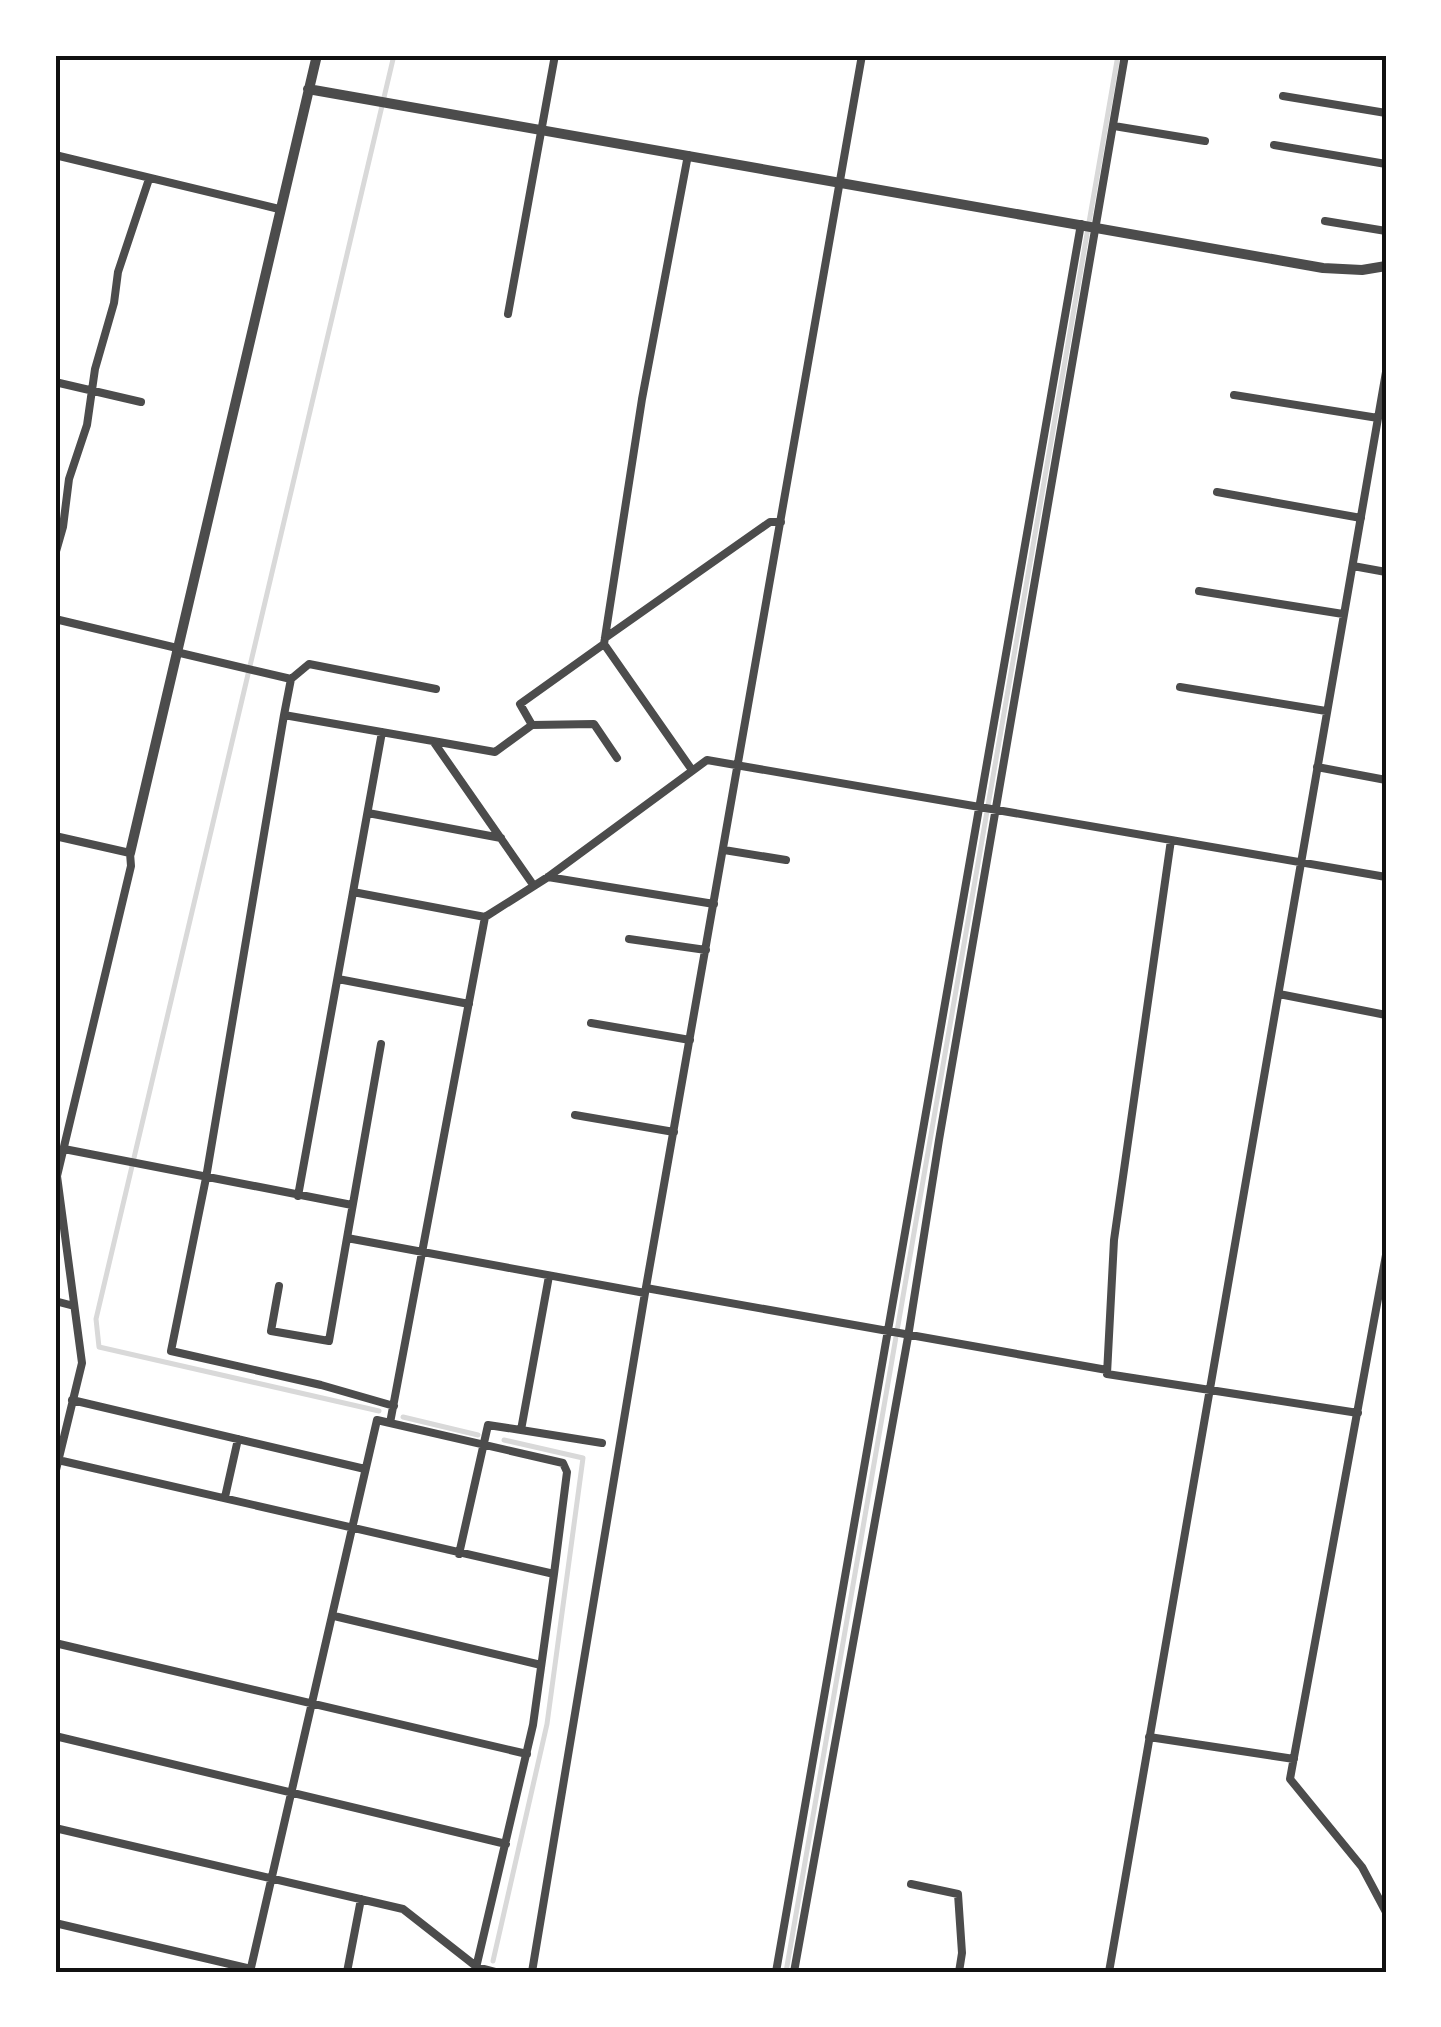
<svg xmlns="http://www.w3.org/2000/svg" width="1441" height="2027" font-family="Arial,sans-serif">
<rect width="100%" height="100%" fill="#fff"/>
<g fill="none" stroke-linecap="round" stroke-linejoin="round">
<path stroke="#d9d9d9" stroke-width="5" d="M 379,1411 L 99,1347 L 96,1319 L 394,55
M 403,1417 L 478,1435
M 493,1961 L 547,1724 L 583,1458 L 504,1440
M 786,1972 L 1118,55"/>
<path stroke="#4c4c4c" stroke-width="8" d="M 1283,96 L 1386,113
M 1114,126 L 1205,141
M 1274,145 L 1386,164
M 55,155 L 279,209
M 688,155 L 642,399 L 604,644 L 692,770
M 1325,221 L 1386,231
M 508,314 L 555,55
M 55,382 L 141,402
M 1234,395 L 1378,418
M 1217,492 L 1361,518
M 55,555 L 63,527 L 69,479 L 87,425 L 95,369 L 114,303 L 118,272 L 149,179
M 1353,566 L 1386,572
M 1199,591 L 1343,614
M 55,619 L 177,648
M 605,638 L 770,522 L 781,522
M 176,652 L 291,679 L 284,715
M 291,679 L 309,664 L 436,689
M 1180,687 L 1326,711
M 532,725 L 520,704 L 604,644
M 433,741 L 495,752 L 532,725 L 594,724 L 617,758
M 1317,767 L 1386,780
M 368,813 L 501,838
M 55,836 L 130,853 L 131,866 L 57,1176 L 82,1363 L 55,1474
M 1171,840 L 1114,1240 L 1107,1374 L 1358,1413
M 724,850 L 786,860
M 548,877 L 714,904
M 353,892 L 485,917
M 629,939 L 706,950
M 338,979 L 469,1004
M 1279,994 L 1386,1015
M 591,1023 L 690,1040
M 381,1044 L 347,1238 L 645,1293
M 575,1115 L 674,1132
M 64,1149 L 352,1205
M 298,1196 L 382,732
M 1386,1255 L 1290,1779 L 1362,1867 L 1386,1912
M 279,1286 L 271,1331 L 329,1341 L 347,1238
M 646,1288 L 1107,1370
M 55,1301 L 74,1306
M 72,1400 L 365,1469
M 394,1406 L 321,1385 L 171,1351 L 206,1178 L 284,715 L 433,741 L 534,886
M 390,1423 L 485,917 L 548,877 L 707,760 L 1386,877
M 521,1430 L 602,1443
M 58,1460 L 554,1574 L 533,1725 L 475,1972
M 225,1497 L 238,1439
M 459,1554 L 488,1425 L 521,1430 L 549,1276
M 334,1616 L 541,1665
M 55,1643 L 527,1754
M 55,1736 L 506,1844
M 1149,1737 L 1294,1759
M 55,1828 L 403,1909 L 477,1967 L 496,1972
M 911,1884 L 958,1894 L 962,1953 L 959,1972
M 55,1923 L 251,1969
M 250,1972 L 377,1420 L 563,1463 L 567,1472 L 554,1574
M 347,1972 L 361,1899
M 532,1972 L 645,1293 L 862,55
M 776,1972 L 1081,224
M 794,1972 L 908,1337 L 939,1140 L 1125,55
M 1109,1972 L 1386,372"/>
<path stroke="#4c4c4c" stroke-width="10" d="M 308,89 L 1323,268 L 1362,270 L 1386,266
M 130,853 L 317,55"/>
</g>
<rect width="1441" height="2027" fill="none" stroke="#ffffff" stroke-width="115"/>
<rect x="58" y="58" width="1326" height="1912" fill="none" stroke="#111" stroke-width="4"/>
</svg>
